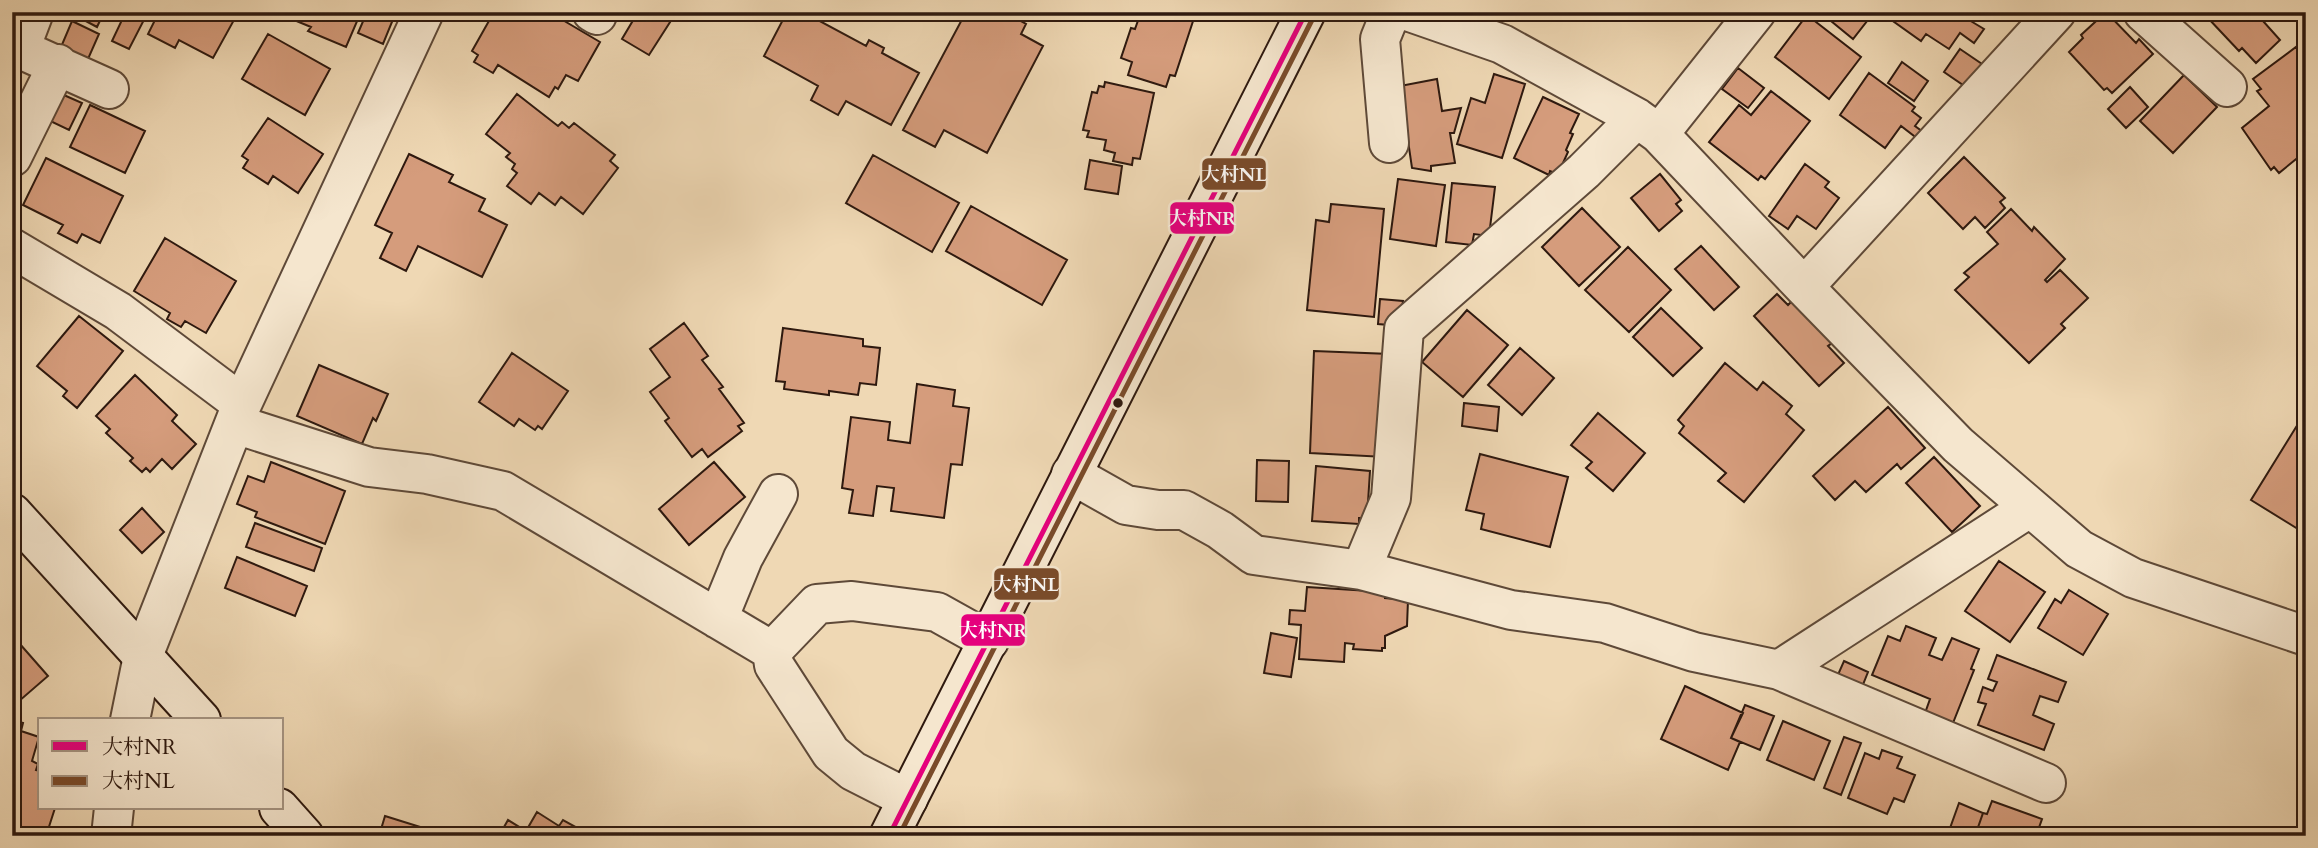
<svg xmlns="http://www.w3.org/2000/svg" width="2318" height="848" font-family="Cardo,'Noto Serif JP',serif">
<rect width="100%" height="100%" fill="#efd8b4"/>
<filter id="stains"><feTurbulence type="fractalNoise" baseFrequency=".00286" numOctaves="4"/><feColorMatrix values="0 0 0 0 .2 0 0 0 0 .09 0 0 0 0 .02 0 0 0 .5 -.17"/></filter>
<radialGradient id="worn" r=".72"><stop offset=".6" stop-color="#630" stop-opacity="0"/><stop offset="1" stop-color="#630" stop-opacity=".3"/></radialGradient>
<path fill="#d59c7c" stroke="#2e190f" stroke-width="2" d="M 69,12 L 104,12 L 97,27 Z
M 106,12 L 148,12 L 129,49 L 112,41 L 122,20 Z
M 159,12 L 220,12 L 234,20 L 213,58 L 179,40 L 175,48 L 148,34 Z
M 292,12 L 361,12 L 346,47 L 308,31 L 311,27 L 289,18 Z
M 367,12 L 384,12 L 394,17 L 383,44 L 358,33 Z
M 494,12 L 549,12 L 600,42 L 578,81 L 566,75 L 558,89 L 555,87 L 549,97 L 498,65 L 493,73 L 474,62 L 478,55 L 472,51 Z
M 638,12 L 661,12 L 672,19 L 649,55 L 622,39 Z
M 787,12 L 803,12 L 866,46 L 869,40 L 884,48 L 882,53 L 919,73 L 891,125 L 846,101 L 838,115 L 811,100 L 818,86 L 764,56 Z
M 966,12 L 981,12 L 989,16 L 991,12 L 1005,12 L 1026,24 L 1021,34 L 1043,46 L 987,153 L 944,130 L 935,147 L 903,130 Z
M 1141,12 L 1196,12 L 1175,76 L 1170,75 L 1166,87 L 1128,75 L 1132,62 L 1121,58 L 1131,28 L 1135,29 Z
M 1820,12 L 1868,12 L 1871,16 L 1853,39 Z
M 1895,12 L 1967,12 L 1972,15 L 1969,20 L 1984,29 L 1974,43 L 1960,33 L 1949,49 L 1926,34 L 1921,41 L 1890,19 Z
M 2106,12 L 2136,43 L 2139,39 L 2153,54 L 2112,93 L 2107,88 L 2104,90 L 2069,52 L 2083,38 L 2081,35 Z
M 2213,12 L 2255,12 L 2280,40 L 2256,63 L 2242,48 L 2239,51 L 2207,17 Z
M 1807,15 L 1861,57 L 1829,99 L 1775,57 Z
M 72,21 L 99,34 L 88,59 L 61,47 Z
M 268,34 L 330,69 L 305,115 L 242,79 Z
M 2296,47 L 2306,60 L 2306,151 L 2279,173 L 2274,167 L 2271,170 L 2242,128 L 2269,106 L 2257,91 L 2261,89 L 2253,79 Z
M 1960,49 L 1982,64 L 1966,87 L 1944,72 Z
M 1902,62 L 1928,81 L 1914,101 L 1888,83 Z
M 1738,68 L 1764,88 L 1748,108 L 1722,89 Z
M 1869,73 L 1915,107 L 1912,111 L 1921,118 L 1915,126 L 1923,132 L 1918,139 L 1901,126 L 1885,148 L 1840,115 Z
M 1494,74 L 1525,84 L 1502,158 L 1457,144 L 1471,98 L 1485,103 Z
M 2184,75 L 2217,107 L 2173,153 L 2140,121 Z
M 1437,79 L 1442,111 L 1461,108 L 1454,133 L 1450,133 L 1455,163 L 1431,166 L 1431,171 L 1412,168 L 1400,86 Z
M 1105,82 L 1154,93 L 1140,159 L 1133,158 L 1132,165 L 1113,161 L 1115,153 L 1104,150 L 1106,140 L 1087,137 L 1089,131 L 1083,130 L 1092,92 L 1097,93 L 1099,86 L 1104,87 Z
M 2130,87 L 2148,107 L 2126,128 L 2108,109 Z
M 1771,91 L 1810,121 L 1765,179 L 1761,176 L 1758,180 L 1709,142 L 1739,105 L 1751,115 Z
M 57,92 L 82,103 L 69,130 L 44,118 Z
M 517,94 L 558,126 L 562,122 L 569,128 L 574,123 L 615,155 L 610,161 L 618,168 L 583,214 L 561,197 L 555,205 L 539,193 L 531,204 L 507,186 L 517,173 L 512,169 L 515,164 L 506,157 L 510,153 L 486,134 Z
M 1543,97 L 1579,114 L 1570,133 L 1573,134 L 1566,150 L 1568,152 L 1558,174 L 1550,171 L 1549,175 L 1514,158 Z
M 90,105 L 145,131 L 125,173 L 70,147 Z
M 268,118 L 323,154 L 298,193 L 273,176 L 268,184 L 243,168 L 248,160 L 242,156 Z
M 409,154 L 453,175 L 449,182 L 485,199 L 479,211 L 507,225 L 482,277 L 418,246 L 406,271 L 380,258 L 392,233 L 375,225 Z
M 873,155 L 959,203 L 932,252 L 846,203 Z
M 1964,157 L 2005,198 L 2000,202 L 2005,208 L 1985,228 L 1975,217 L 1963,229 L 1928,193 Z
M 46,158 L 123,196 L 100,243 L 82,234 L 77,243 L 58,233 L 63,225 L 23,205 Z
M 1090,160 L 1122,166 L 1118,194 L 1085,189 Z
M 1805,164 L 1829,182 L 1825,187 L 1839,198 L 1816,229 L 1797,216 L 1788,229 L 1769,216 Z
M 1660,174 L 1681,200 L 1676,204 L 1682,211 L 1659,231 L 1631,198 Z
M 1398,179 L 1445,185 L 1436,246 L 1390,239 Z
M 1452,183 L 1495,187 L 1489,236 L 1474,234 L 1472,245 L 1446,242 Z
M 1331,204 L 1384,209 L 1374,317 L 1307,310 L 1316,220 L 1329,222 Z
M 971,206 L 1067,260 L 1042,305 L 946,251 Z
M 1582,208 L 1620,247 L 1579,286 L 1542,247 Z
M 2011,209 L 2032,231 L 2034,227 L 2065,259 L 2045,280 L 2047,282 L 2060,270 L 2088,298 L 2061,324 L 2065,328 L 2029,363 L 1955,290 L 1969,277 L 1964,273 L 1998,244 L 1987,232 Z
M 165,238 L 236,281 L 206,333 L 185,321 L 181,327 L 167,319 L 170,313 L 134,291 Z
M 1701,246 L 1739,287 L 1714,310 L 1675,269 Z
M 1628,247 L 1671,290 L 1629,332 L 1585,290 Z
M 1777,294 L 1788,305 L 1792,301 L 1832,343 L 1828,346 L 1844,363 L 1819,386 L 1754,316 Z
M 1380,299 L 1403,301 L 1400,326 L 1378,324 Z
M 1661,308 L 1702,348 L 1673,376 L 1633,337 Z
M 1467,310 L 1508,345 L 1463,397 L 1422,362 Z
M 79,316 L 123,351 L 77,408 L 63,396 L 67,391 L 37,366 Z
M 684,323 L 708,356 L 702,360 L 723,387 L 719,389 L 744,423 L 738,426 L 742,431 L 708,457 L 702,449 L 692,457 L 665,421 L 669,418 L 650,392 L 670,377 L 650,349 Z
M 783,328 L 863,339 L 863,346 L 880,348 L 876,385 L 860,383 L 858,395 L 829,391 L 829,395 L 784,389 L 785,382 L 776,381 Z
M 1520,348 L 1554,378 L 1522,415 L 1488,385 Z
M 1314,351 L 1390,354 L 1385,457 L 1310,453 Z
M 512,353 L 568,391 L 542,429 L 538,426 L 535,430 L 519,419 L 514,426 L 479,402 Z
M 1725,363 L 1757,390 L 1763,382 L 1792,406 L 1786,414 L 1804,430 L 1744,502 L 1718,481 L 1726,473 L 1679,433 L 1684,426 L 1678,420 Z
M 319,365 L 388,394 L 376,421 L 373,418 L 362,444 L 297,416 Z
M 135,375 L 177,415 L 172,421 L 196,444 L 172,469 L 162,459 L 150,472 L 146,468 L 142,472 L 130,461 L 133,458 L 106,433 L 110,429 L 96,416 Z
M 917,384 L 955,390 L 953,406 L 969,408 L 962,465 L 951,464 L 944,518 L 891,511 L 894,488 L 877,486 L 873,516 L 849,513 L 853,490 L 842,488 L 851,417 L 890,422 L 888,440 L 910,443 Z
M 1464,403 L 1499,407 L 1497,431 L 1462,426 Z
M 1888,407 L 1925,448 L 1901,469 L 1897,464 L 1866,492 L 1855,481 L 1835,500 L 1813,476 Z
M 2306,411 L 2306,534 L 2251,500 Z
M 1598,413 L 1645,453 L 1613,491 L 1586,468 L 1592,462 L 1571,445 Z
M 1480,454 L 1568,477 L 1550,547 L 1481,529 L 1484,514 L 1466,510 Z
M 1934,457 L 1980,506 L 1952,532 L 1906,483 Z
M 1257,460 L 1289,461 L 1288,502 L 1256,501 Z
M 271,462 L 345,491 L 325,544 L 255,517 L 257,512 L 237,504 L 248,476 L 264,482 Z
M 714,462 L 745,497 L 689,545 L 659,509 Z
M 1316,466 L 1370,471 L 1367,518 L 1359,518 L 1359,524 L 1312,521 Z
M 142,508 L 164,532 L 142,553 L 120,530 Z
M 255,523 L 322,548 L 314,571 L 246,547 Z
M 237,557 L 307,586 L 295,616 L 225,588 Z
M 1999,561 L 2045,592 L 2010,642 L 1965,611 Z
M 1307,587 L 1385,592 L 1385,598 L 1408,600 L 1407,626 L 1385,636 L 1385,648 L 1382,648 L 1382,651 L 1353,649 L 1354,644 L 1345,643 L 1344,662 L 1299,659 L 1301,625 L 1289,624 L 1290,610 L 1305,611 Z
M 2069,590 L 2108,614 L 2083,655 L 2038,628 L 2055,599 L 2061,603 Z
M 1906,626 L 1936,638 L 1929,655 L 1942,660 L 1952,638 L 1979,649 L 1971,669 L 1974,670 L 1951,728 L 1924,716 L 1930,699 L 1872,675 L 1888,636 L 1900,641 Z
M 1271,633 L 1297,638 L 1291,677 L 1264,673 Z
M 12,635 L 48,676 L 18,702 L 12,696 Z
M 1997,655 L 2066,682 L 2058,702 L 2040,696 L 2033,715 L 2054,724 L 2044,750 L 1978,725 L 1986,704 L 1978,702 L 1983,687 L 1993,691 L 1997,682 L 1988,679 Z
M 1844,661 L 1868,672 L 1858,697 L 1833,686 Z
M 1685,686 L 1743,713 L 1731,738 L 1740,742 L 1728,770 L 1661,739 Z
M 1745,705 L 1774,716 L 1760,750 L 1731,738 Z
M 12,720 L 23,723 L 21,731 L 39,737 L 32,761 L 38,764 L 36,770 L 40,771 L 40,808 L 55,808 L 46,836 L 19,836 L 12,834 Z
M 1783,721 L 1830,741 L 1814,780 L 1767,760 Z
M 1844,737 L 1861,743 L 1841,795 L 1824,788 Z
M 1882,750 L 1902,757 L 1897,768 L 1915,775 L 1904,802 L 1894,798 L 1887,814 L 1848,798 L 1865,753 L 1879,759 Z
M 1992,801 L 2042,819 L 2036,836 L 1975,836 L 1983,813 L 1987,814 Z
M 1959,803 L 1983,813 L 1975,836 L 1963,836 L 1949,831 Z
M 537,812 L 559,826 L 563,820 L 583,831 L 579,836 L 499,836 L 508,820 L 526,831 Z
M 385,816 L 449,836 L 379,836 Z"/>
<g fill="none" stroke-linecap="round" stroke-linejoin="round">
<defs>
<path id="street" d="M 34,12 L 20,49 L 109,89
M 592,12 L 597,15
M 1410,12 L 1502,44 L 1637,118 L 1659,134 L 1804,287 L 1958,445 L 2079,549 L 2133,578 L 2306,636
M 2143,12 L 2227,87
M 1659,134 L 1756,12
M 1389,143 L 1380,39 L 1391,12
M 12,157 L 58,64
M 12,248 L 118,311 L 242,404
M 1804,287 L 2056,12
M 235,424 L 369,467 L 427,474 L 503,491 L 772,651 L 774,665 L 831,753 L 853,771 L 908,799
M 1071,474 L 1126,505 L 1158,510 L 1184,510 L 1220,530 L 1254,555 L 1361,570 L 1511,610 L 1605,623 L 1694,652 L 1779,670 L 2029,508
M 1361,570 L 1391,498 L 1404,329 L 1584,171 L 1637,118
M 718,619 L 743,558 L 778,494
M 772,651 L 817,604 L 852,601 L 937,612 L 989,641
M 1779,670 L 2046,783
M 130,720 L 143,656 L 242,404 L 424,12
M 111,836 L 114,808"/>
<path id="secondary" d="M 12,513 L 201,720
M 279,808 L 304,836
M 889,836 L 1306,12"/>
</defs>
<use href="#street" stroke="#5e4938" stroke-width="42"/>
<use href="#secondary" stroke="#2e190f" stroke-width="42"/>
<use href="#street" stroke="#f5e6ce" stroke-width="38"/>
<use href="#secondary" stroke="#f5e6ce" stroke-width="38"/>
<defs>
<path id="bus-1" d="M 889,836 L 1306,12"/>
<path id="bus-2" d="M 899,836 L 1314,16"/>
</defs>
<use href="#bus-1" stroke="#f5e6ce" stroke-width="10"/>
<use href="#bus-2" stroke="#f5e6ce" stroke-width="10"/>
<use href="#bus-1" stroke="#e5007d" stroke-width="5"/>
<use href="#bus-2" stroke="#7a4b2a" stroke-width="5"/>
</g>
<circle fill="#2e190f" stroke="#f5e6ce" stroke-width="2.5" cx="1118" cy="403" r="6"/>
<g stroke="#f5e6ce" stroke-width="2.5">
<rect x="1201" y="157" width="66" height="34" rx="7" fill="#7a4b2a"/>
<rect x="1169" y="201" width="66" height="34" rx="7" fill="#e5007d"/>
<rect x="993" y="567" width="67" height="34" rx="7" fill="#7a4b2a"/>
<rect x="960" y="613" width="66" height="34" rx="7" fill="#e5007d"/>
</g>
<g font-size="19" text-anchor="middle" font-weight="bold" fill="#fff">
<text x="1234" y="181">大村NL</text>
<text x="1202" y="225">大村NR</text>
<text x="1026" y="591">大村NL</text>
<text x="993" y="637">大村NR</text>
</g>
<rect width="2318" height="848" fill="none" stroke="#efd8b4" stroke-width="42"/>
<rect x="14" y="14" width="2290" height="820" fill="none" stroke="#2e190f" stroke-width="3.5"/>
<rect x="21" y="21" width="2276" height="806" fill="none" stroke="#2e190f" stroke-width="2"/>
<rect x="38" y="718" width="245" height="91" fill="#f5e6ce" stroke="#a59482" stroke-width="2"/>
<rect x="52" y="741" width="35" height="10" fill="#e5007d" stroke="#a59482" stroke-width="2"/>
<text x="102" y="754" font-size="21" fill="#2e190f">大村NR</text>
<rect x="52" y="776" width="35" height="10" fill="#7a4b2a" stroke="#a59482" stroke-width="2"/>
<text x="102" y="788" font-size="21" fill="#2e190f">大村NL</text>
<rect width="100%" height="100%" filter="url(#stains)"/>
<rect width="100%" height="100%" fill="url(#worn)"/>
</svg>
